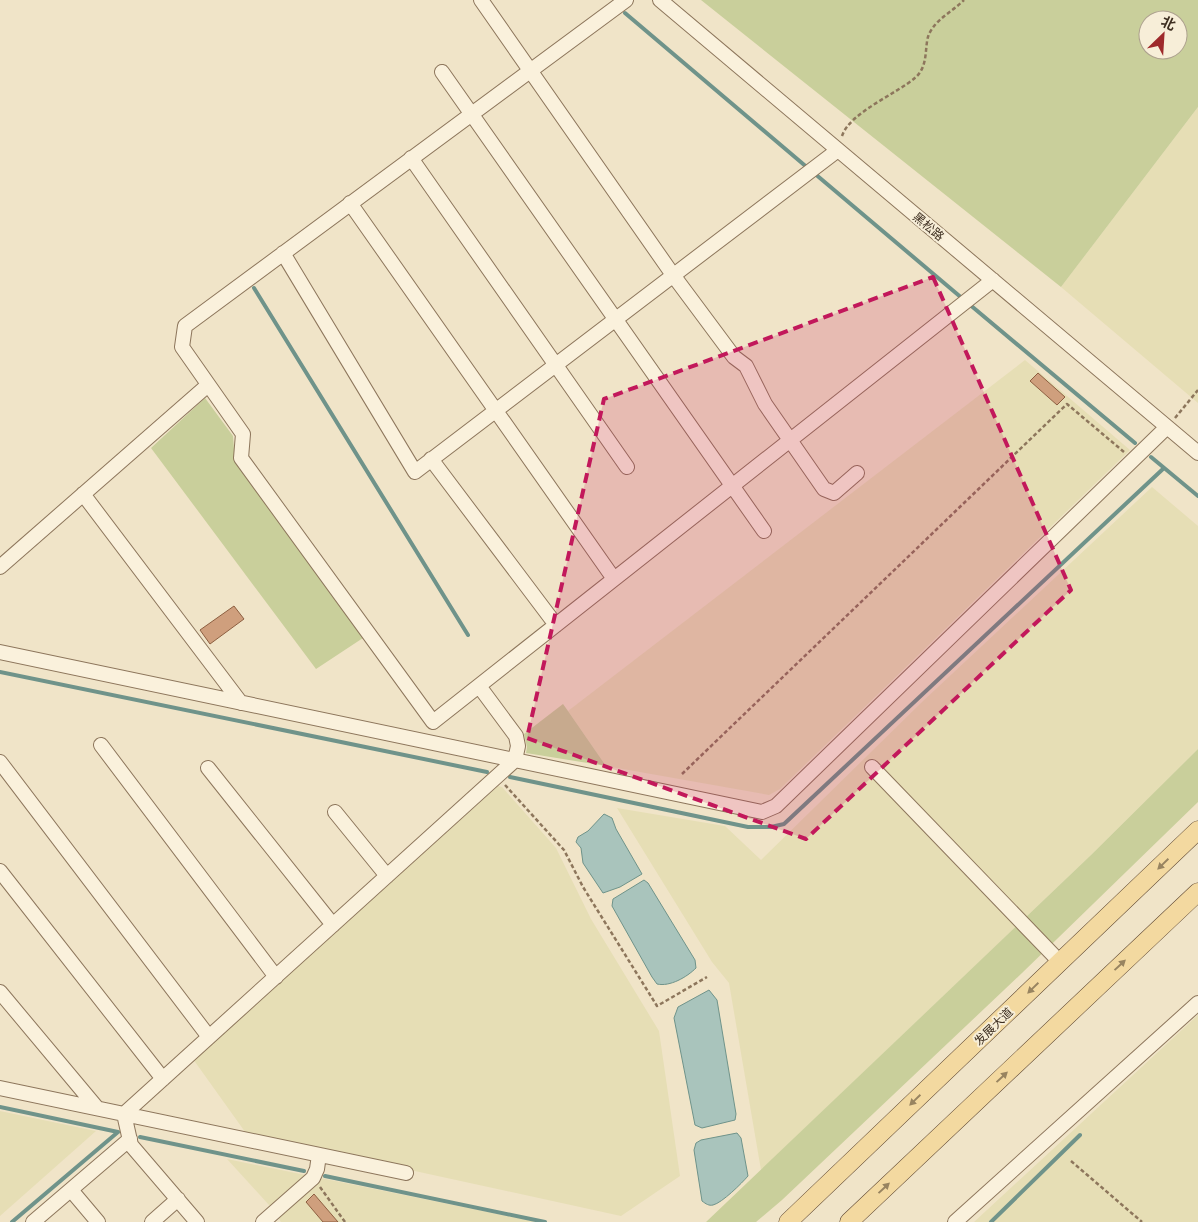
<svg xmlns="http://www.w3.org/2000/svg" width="1198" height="1222" font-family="'Playfair Display','Noto Sans SC',serif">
<rect width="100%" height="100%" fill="#f0e4c8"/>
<path fill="#e6deb5" d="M 1198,107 L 1198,403 L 1061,287 Z
M 1025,360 L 1130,450 L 780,789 L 769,795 L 606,766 L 568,711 Z
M 1152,487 L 1198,526 L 1198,749 L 1091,855 L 761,1170 L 729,983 L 712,962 L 617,808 L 725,826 L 761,860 L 922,702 Z
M 498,786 L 502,787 L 556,848 L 591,919 L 659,1031 L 680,1176 L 621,1216 L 300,1146 L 248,1136 L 193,1059 Z
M 1198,1015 L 1198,1222 L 974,1222 Z
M 0,1111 L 96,1131 L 0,1216 Z
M 227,1159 L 537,1222 L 281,1222 L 269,1205 Z"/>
<path fill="#c9cf9b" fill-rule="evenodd" d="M 701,0 L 1198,0 L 1198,107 L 1061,287 ZM 1148,20 L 1178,20 L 1178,50 L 1148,50 Z
M 205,398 L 233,436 L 235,462 L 363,638 L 316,669 L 151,448 Z
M 563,704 L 568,711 L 606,766 L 526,753 L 527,747 L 524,734 Z
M 1198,749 L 1198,802 L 1022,973 L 782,1200 L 756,1222 L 706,1222 L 1091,855 Z"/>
<path fill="#a9c4bc" stroke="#6f938a" d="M 604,814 L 612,818 L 616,829 L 642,874 L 620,887 L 603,893 L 583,863 L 581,848 L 576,842 L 578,837 L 588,831 Z
M 644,880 L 648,883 L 695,960 L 696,968 C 687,977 670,987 657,984 L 652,977 L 612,906 L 613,899 Z
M 709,990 L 717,1000 L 736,1114 L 735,1120 L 702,1128 L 695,1125 L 674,1018 L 678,1007 Z
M 737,1133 L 741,1138 L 748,1176 C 742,1183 722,1203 713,1205 C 709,1206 706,1204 702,1201 L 694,1150 L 696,1143 L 701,1140 Z"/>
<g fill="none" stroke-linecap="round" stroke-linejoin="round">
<path stroke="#6f938a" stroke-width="4" d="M 625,13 L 809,169
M 814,173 L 963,299
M 254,288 L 468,635
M 969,304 L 1135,443
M 1151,457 L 1198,496
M 0,672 L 487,772
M 510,777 L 748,827 L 771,827 L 784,824 L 1164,468
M 0,1107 L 118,1132
M 140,1137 L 304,1171
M 325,1176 L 545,1222
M 12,1222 L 118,1132
M 991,1222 L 1080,1135"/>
</g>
<path fill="#cf9f7d" stroke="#8d5f41" d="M 1038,373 L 1065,397 L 1057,405 L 1030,381 Z
M 234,606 L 244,619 L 210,644 L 200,630 Z
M 314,1194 L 338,1222 L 323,1222 L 306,1202 Z"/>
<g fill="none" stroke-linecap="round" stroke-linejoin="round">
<defs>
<path id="minor" d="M 481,0 L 673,275 L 734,357 L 746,366 L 765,404 L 824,489 L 834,493 L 857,473
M 626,0 L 185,326 L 182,347 L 243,434 L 241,458 L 433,722 L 993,280
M 660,0 L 1198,453
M 442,72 L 764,531
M 411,158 L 627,467
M 350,203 L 614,579
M 283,253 L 415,472 L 838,150
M 431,459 L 556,625
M 83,494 L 241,703
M 0,567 L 208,385
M 0,652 L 762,812 L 776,806 L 1167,427
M 101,745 L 276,977
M 0,762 L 209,1037
M 872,767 L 1060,962
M 208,768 L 333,925
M 335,812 L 387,876
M 0,871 L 163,1079
M 0,992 L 97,1108
M 0,1088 L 406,1173
M 71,1190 L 98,1222
M 33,1222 L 130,1139
M 152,1222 L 178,1199
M 197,1222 L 131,1145 L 124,1114 L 515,760 L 518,746 L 516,736 L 479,686
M 263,1222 L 313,1178 L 317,1169 L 319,1155
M 955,1222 L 1198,1003"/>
<path id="major" d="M 788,1222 L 1198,830
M 849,1222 L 1198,892"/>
</defs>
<use href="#minor" stroke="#8d765c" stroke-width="16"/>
<use href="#major" stroke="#5b4430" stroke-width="19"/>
<path stroke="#8d765c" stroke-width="2.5" stroke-dasharray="4 2.5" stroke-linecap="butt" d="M 842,136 C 850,112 897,94 916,77 C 929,65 924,46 929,34 C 937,18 952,12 964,0
M 1175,418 L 1198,390
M 682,774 L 1067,404 L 1124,452
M 505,785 L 564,850 L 583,887 L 657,1006 L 707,977
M 1071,1161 L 1142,1222
M 320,1187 L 345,1222"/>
<use href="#minor" stroke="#faf1dc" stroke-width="14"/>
<use href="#major" stroke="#f3d9a0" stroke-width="18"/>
</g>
<defs><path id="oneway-solid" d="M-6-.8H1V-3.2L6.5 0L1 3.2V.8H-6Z" transform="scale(1.25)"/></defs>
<g fill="#988460">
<use href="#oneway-solid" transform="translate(1163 864) rotate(136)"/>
<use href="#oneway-solid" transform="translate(1120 965) rotate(-43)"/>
<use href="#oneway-solid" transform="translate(1033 988) rotate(136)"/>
<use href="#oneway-solid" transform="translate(1002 1077) rotate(-43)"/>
<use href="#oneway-solid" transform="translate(915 1100) rotate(136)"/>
<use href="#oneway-solid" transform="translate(884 1188) rotate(-43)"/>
</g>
<path fill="#c2185b" fill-opacity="0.2" stroke="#c2185b" stroke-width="4" stroke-dasharray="10 6" stroke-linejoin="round" d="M 933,277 L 1071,590 L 806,839 L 527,738 L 604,399 Z"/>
<g text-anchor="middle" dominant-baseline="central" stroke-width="4" stroke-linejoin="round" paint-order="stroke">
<g font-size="12" fill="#3d2e20" stroke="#f7eed8">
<text transform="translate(929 226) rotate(40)">黑松路</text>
<text transform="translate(993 1026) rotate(-44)">发展大道</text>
</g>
</g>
<g transform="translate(1163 35) rotate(25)"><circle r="24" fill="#f7eed8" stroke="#ada18e"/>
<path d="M0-4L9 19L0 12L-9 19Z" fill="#9e2a2b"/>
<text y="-8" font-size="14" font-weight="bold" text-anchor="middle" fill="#3d2e20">北</text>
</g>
</svg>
